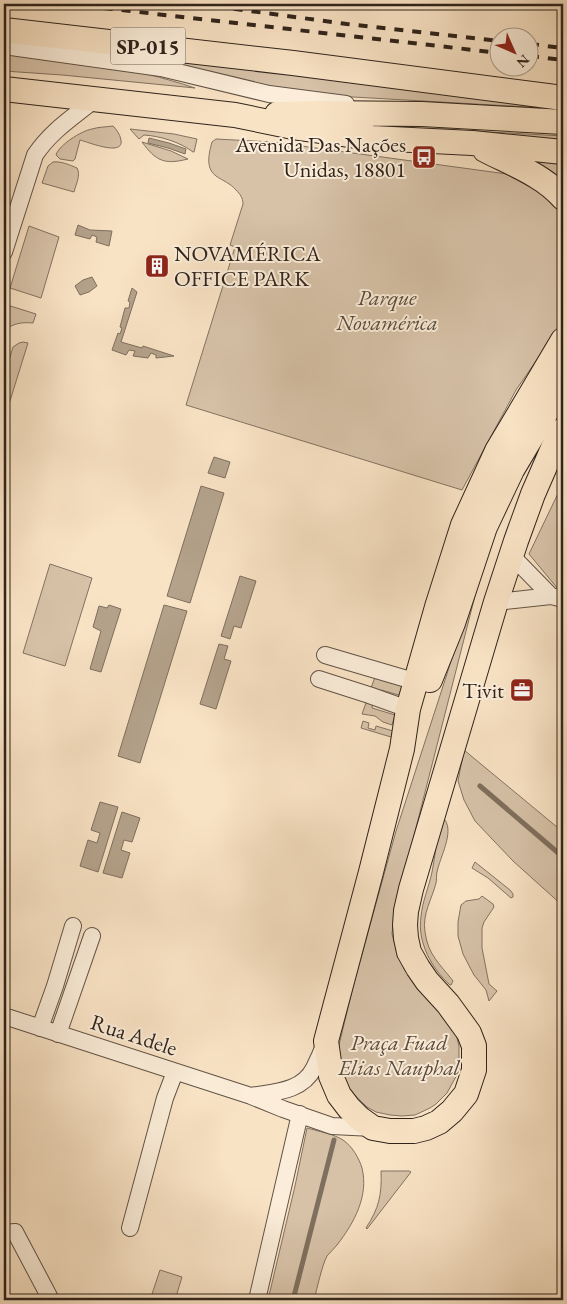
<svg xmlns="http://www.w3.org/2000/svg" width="567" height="1304" font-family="'EB Garamond',serif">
<rect width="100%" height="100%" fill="#f9e3c5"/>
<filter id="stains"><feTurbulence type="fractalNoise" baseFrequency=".004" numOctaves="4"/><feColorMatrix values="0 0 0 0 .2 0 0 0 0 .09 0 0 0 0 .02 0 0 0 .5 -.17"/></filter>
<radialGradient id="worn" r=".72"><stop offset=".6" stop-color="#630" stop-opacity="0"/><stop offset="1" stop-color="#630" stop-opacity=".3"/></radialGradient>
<path fill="#d7c2a8" stroke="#837262" d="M 4,49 C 69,58 132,67 195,88 L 62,75 L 4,71 Z
M 136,53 L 563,109 L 301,94 L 202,71 Z
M 113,126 C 116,129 120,134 121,140 C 124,157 88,142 80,140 L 75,159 L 73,161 L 60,159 L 56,155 C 59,145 81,131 92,129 C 98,127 106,127 113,126 Z
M 130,129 L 174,134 L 197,139 L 194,152 L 193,152 C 180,142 160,136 144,135 L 139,139 Z
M 435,129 L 563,136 L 563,142 L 433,130 Z
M 216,139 L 272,142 L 507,174 L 552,200 L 563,212 L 563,322 L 516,390 L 462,490 L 186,405 L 235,247 L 230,245 L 243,204 C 243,198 240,194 236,190 C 230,183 223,181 216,176 C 205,168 209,153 212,142 Z
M 142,142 L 171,151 L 188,159 C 164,165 156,161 142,142 Z
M 539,161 L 563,163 L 563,187 L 537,163 Z
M 53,162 C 61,161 70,165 77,168 C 81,175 76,184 74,192 L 42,183 L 48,166 Z
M 29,226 L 59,237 L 41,298 L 10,288 Z
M 4,304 L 36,314 L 33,323 C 22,322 13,323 4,331 Z
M 23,342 L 28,343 L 4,420 L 4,377 L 13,347 L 19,343 Z
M 524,468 L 494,536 L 476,592 L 394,914 L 392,934 L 397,953 L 404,969 L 412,980 L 437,1008 L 456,1034 L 459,1046 L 459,1071 L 447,1093 L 436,1104 L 430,1108 L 415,1115 L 402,1116 L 390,1115 L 376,1112 L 367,1107 L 349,1090 L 343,1079 L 338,1056 L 339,1045 L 353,987 L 396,831 L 446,677 L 490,534 Z
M 563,483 L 563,591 L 558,589 L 529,554 Z
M 50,564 L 92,578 L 65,666 L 23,653 Z
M 375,677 L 402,686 L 400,694 L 399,695 L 381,690 L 380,691 L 371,688 Z
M 367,700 L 373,702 L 372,708 L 395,715 L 392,725 L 383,722 L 375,716 L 362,714 Z
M 363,721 L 369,723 L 368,728 L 375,730 L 376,726 L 393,731 L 391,737 L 361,728 Z
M 464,750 L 563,832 L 563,906 L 513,861 L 475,821 L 464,800 L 458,781 Z
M 443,820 L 445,820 C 454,833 440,857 437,872 C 436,876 437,879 436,883 C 432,899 422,914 425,932 C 428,955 440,964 453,981 L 451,985 L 450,985 C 432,969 417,942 421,917 C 422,902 429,887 432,872 C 435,857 437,834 443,820 Z
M 475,862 L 510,890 L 513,894 L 513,897 L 511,898 L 488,878 L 472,868 Z
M 482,896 L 493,904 L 494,907 L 484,922 L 482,928 L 482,948 L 489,984 L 497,991 L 489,1001 L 486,990 L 474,975 L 463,954 L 458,936 L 458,922 L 461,905 L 466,901 L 479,899 Z
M 307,1128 C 317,1131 334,1134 343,1140 C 352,1146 359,1158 362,1168 C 369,1196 354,1223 337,1245 C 334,1249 330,1252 327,1256 C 322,1265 317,1289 314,1300 L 268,1300 L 295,1186 Z
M 381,1171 L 409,1171 L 411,1172 L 367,1229 L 366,1228 C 379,1208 382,1195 381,1171 Z
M 160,1270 L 182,1277 L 175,1300 L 150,1300 Z"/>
<path fill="#b4a28b" stroke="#7f6f5e" d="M 149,138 L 169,143 L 186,149 L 185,154 L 168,148 L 148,143 Z
M 78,225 L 90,230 L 112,231 L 109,246 L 96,242 L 97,237 L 92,235 L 90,239 L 75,235 Z
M 92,277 L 97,286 L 89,292 L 80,295 L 75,286 L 83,280 Z
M 132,288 L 137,292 L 121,342 L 142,348 L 143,346 L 174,356 L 156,358 L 156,355 L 151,353 L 148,358 L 133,356 L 135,351 L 129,350 L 126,355 L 112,350 L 118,333 L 120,334 L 122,328 L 120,327 L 125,308 L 129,308 L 130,302 L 128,301 Z
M 214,457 L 230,462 L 225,478 L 208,473 Z
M 201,486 L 224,493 L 190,603 L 167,596 Z
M 240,576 L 256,581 L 241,628 L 234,626 L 230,639 L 221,636 Z
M 109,605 L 121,609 L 101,672 L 90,669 L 101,631 L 93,627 L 99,606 L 107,608 Z
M 164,605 L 187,611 L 140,763 L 118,756 Z
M 219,644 L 228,646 L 224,659 L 231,661 L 216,709 L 200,704 Z
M 100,802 L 118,807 L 98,872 L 80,866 L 88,840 L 97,843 L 100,833 L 91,830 Z
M 122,812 L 140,818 L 132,842 L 124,840 L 121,850 L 130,853 L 122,878 L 103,873 Z"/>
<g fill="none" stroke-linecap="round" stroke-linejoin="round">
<path stroke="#7f6f5e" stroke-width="5" d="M 480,786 L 563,857
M 293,1300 L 334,1140"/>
<defs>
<path id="minor" d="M 4,46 L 161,68 L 269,94 L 346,104
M 4,252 L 35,155 C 51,131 72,118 94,100
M 511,555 L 551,596
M 496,602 L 551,596 L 563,599
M 325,655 L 417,682
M 319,679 L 369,695 L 408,709
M 4,1016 L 251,1096 L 283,1109 L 332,1126 L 373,1128
M 40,1028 L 55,986 L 73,926
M 58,1034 L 92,936
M 251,1096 C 274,1092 302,1092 314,1068 C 318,1060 322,1051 325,1043
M 130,1228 L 165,1098 L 175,1072
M 4,1233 L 15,1232 L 51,1300
M 257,1300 L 300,1114"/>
<path id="highway" d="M 4,30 L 293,63 L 563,98
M 4,89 L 235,115 L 293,127 L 372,138 L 472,143 L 563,152
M 277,114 L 318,113 L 422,114 L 563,122
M 485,150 C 512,164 543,175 563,198
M 563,340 L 497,451 L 463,525 L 437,607 L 408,709 L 402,749 L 371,872 L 326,1041 L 331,1076 L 339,1095 L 349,1108 L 359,1118 L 373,1128 L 390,1131 L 414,1131 L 426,1128 L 439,1122 L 452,1111 L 466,1094 L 474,1070 L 474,1046 L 469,1033 L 448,1004 L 427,981 L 418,968 L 409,952 L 406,938 L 405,925 L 406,911 L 411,889 L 496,602 L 516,541 L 533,494 L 553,448 L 563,430
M 430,680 L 453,623 L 485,527 L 512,470 L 563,384"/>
</defs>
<use href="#minor" stroke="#625346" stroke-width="18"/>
<use href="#highway" stroke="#2f231b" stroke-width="26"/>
<use href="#minor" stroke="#fbedd9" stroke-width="16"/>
<use href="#highway" stroke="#f9e3c5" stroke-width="24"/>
<path stroke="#2f231b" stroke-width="4" stroke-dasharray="9 9" stroke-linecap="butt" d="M 68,4 L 500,53
M 198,4 L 347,24 L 500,41
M 530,44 L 563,48
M 530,56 L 563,60"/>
</g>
<defs>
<symbol id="bus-square" viewBox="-11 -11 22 22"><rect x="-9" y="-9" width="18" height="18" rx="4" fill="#8f2418" stroke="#fbedd9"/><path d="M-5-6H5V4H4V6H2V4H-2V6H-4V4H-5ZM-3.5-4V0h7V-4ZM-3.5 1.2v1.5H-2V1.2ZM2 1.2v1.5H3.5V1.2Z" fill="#fff"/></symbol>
<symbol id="building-square" viewBox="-11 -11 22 22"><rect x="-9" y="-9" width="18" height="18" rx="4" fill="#8f2418" stroke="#fbedd9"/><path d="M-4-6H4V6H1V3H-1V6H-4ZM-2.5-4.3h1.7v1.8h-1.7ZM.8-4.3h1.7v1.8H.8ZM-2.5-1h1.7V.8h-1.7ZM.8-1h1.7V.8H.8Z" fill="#fff"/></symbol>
<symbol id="office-square" viewBox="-11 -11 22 22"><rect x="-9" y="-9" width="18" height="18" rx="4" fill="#8f2418" stroke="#fbedd9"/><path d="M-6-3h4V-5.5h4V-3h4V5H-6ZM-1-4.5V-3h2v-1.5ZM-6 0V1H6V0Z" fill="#fff"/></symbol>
</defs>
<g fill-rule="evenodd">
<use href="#bus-square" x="410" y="143" width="28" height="28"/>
<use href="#building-square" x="143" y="252" width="28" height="28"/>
<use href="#office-square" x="508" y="676" width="28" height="28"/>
</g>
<g text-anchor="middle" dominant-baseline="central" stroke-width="4" stroke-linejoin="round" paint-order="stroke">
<rect fill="#fbedd9" stroke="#6c6054" stroke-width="1" x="110.5" y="27.5" width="75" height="37" rx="4"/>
<g font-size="21" font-weight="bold" fill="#2f231b">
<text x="148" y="46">SP-015</text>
</g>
<g font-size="22" fill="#2f231b" stroke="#fbedd9" text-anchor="end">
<text x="406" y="144">Avenida Das Nações<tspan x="406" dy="25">Unidas, 18801</tspan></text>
<text x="174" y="253" text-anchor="start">NOVAMÉRICA<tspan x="174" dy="25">OFFICE PARK</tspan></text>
<text x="504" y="690">Tivit</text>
</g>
<g font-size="22" font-style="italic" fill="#594b3e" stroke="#fbedd9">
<text x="387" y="297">Parque<tspan x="387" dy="25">Novamérica</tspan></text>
<text x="399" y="1042">Praça Fuad<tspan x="399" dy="25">Elias Nauphal</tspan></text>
</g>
<g font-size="22" fill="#2f231b" stroke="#fbedd9">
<text transform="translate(134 1035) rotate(18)">Rua Adele</text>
</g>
</g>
<rect width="567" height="1304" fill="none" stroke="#f9e3c5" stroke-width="20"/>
<rect x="5" y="5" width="557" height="1294" fill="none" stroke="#2f231b" stroke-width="2.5"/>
<rect x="10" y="10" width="547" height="1284" fill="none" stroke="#2f231b"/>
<g transform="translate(514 52) rotate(135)"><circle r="24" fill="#fbedd9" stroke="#a99c8d"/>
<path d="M0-4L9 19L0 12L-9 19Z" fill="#8f2418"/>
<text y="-8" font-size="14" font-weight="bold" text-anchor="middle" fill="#2f231b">N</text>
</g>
<rect width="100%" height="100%" filter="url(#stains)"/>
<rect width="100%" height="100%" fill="url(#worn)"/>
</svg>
